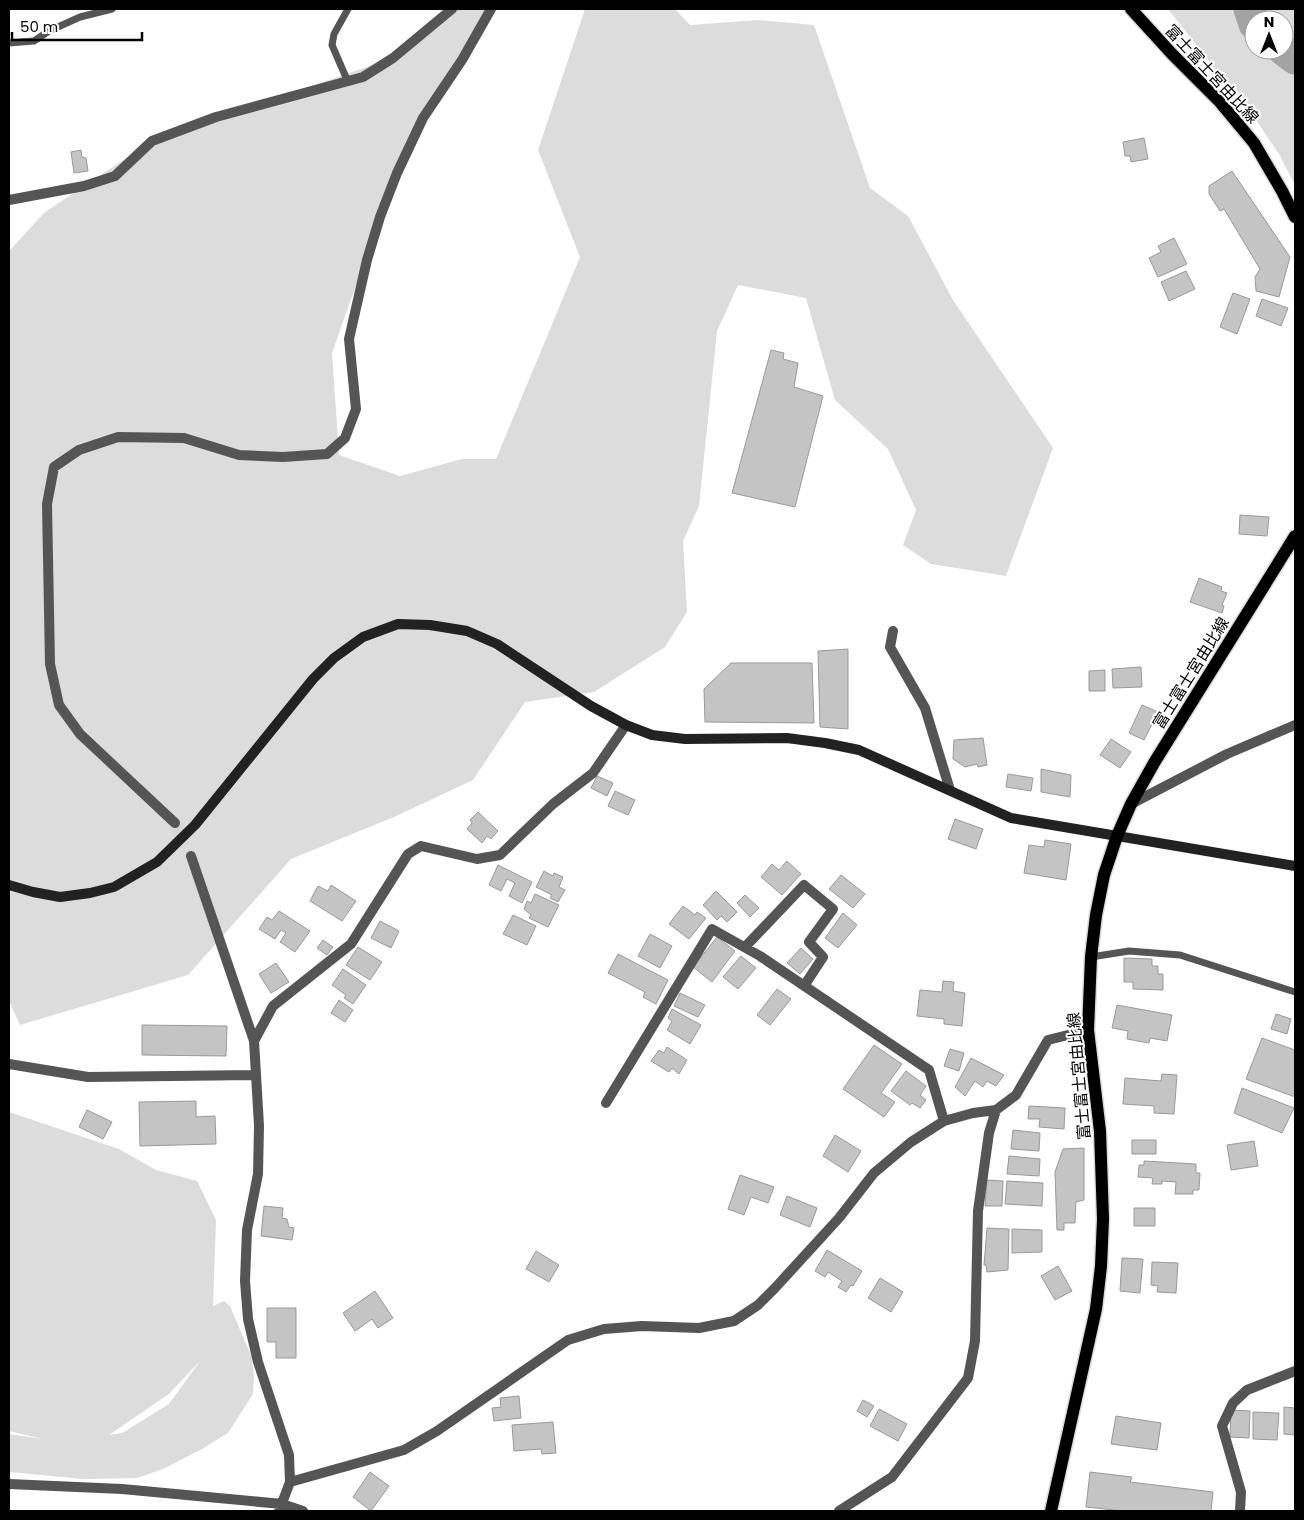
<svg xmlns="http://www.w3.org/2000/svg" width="1304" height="1520" font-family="Poppins,'Noto Sans JP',sans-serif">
<rect width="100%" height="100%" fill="#fff"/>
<path fill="#dcdcdc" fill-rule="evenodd" d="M 454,9 L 487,9 L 489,12 L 440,85 L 385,203 L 332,353 L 339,455 L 400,476 L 462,459 L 496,459 L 580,257 L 538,150 L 585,9 L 675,9 L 690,25 L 758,20 L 814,25 L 870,188 L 908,216 L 953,300 L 1053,448 L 1006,576 L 931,564 L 903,545 L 916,510 L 888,449 L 835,400 L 806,298 L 738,285 L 717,331 L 699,506 L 683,541 L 687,612 L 665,647 L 594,692 L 525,702 L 473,780 L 394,817 L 291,859 L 188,975 L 20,1025 L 9,1001 L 9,251 L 45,212 L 152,141 L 393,58 Z
M 1168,9 L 1295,9 L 1295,185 L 1279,154 L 1258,123 ZM 1254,20 L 1284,20 L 1284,50 L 1254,50 Z
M 9,1112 L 119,1149 L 156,1170 L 197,1181 L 216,1220 L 213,1306 L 224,1301 L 230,1306 L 252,1358 L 254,1376 L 253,1394 L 228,1433 L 202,1449 L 163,1469 L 137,1478 L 83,1479 L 9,1472 L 9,1434 L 43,1439 L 9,1431 ZM 200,1361 L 169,1404 L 122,1433 L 109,1435 L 169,1394 Z"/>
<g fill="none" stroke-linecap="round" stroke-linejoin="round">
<path stroke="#a3a3a3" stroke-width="31" d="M 1249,9 L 1254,24
M 1283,50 L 1295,59"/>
</g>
<path fill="#c4c4c4" stroke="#999" d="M 1144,138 L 1148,159 L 1131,162 L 1130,156 L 1125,156 L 1123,142 Z
M 81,150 L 82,157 L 86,158 L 88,171 L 74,173 L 71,152 Z
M 1232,171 L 1290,257 L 1279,297 L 1256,291 L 1255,277 L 1260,269 L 1224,209 L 1220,211 L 1209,194 L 1209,186 Z
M 1174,238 L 1187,264 L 1158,277 L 1149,258 L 1161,252 L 1158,246 Z
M 1186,271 L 1195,289 L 1169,301 L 1161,282 Z
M 1233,293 L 1250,299 L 1237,334 L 1220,327 Z
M 1262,299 L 1288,308 L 1281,326 L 1256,316 Z
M 771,350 L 784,353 L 783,359 L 798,363 L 794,387 L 823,396 L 795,507 L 732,493 Z
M 1240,515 L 1269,517 L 1267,536 L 1239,534 Z
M 1199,578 L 1222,587 L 1221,591 L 1227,593 L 1222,605 L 1224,606 L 1222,613 L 1190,602 Z
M 848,649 L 848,729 L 820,727 L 818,651 Z
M 731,663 L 812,663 L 814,723 L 705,722 L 704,689 Z
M 1141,667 L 1142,687 L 1113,688 L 1112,669 Z
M 1105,670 L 1105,691 L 1089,691 L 1089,671 Z
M 1142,705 L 1158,712 L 1144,740 L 1129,733 Z
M 983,738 L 987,765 L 978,767 L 977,764 L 965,767 L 953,759 L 954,740 Z
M 1111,739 L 1131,752 L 1120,768 L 1100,755 Z
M 1041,769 L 1071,775 L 1070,797 L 1041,792 Z
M 1008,774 L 1033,778 L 1031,791 L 1006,787 Z
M 597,776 L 613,783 L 607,796 L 591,788 Z
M 615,791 L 635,800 L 628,815 L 608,806 Z
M 478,812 L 498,831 L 491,839 L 487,836 L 482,843 L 467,829 L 472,823 L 470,820 Z
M 955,819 L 983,829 L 976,849 L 948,839 Z
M 1045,840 L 1071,844 L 1066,880 L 1024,873 L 1029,845 L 1044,847 Z
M 787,861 L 801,874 L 782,895 L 761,877 L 772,864 L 779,870 Z
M 498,865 L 532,882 L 522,903 L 509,896 L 515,883 L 507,879 L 501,891 L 489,885 Z
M 544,871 L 553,876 L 554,873 L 563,877 L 559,887 L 565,890 L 558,902 L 550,898 L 552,895 L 536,887 Z
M 841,875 L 865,894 L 853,908 L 829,889 Z
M 331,885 L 356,901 L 342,921 L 310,901 L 318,886 L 328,891 Z
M 716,891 L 737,912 L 727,922 L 721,916 L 717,920 L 703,905 Z
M 535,894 L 559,905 L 548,927 L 529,918 L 531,915 L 524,909 L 527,901 L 531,903 Z
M 745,895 L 759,908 L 750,917 L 737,903 Z
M 683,906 L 695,915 L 697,912 L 706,918 L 689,939 L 669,924 Z
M 279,911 L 310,931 L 295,952 L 280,942 L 286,933 L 281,930 L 275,939 L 259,929 L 267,917 L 272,920 Z
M 843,913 L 857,925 L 838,948 L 825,938 Z
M 513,915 L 536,926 L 527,945 L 503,934 Z
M 380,921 L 399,931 L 391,948 L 371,938 Z
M 650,934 L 672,946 L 660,968 L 638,956 Z
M 717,937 L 735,951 L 712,982 L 693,967 Z
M 323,940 L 333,947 L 327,955 L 317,948 Z
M 358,947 L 382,962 L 370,980 L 346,965 Z
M 801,948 L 813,959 L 800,974 L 787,963 Z
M 618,954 L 668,980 L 656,1004 L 643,997 L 645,992 L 608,973 Z
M 741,956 L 756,968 L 738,989 L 723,977 Z
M 1124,958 L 1152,959 L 1152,966 L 1158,966 L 1158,974 L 1163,974 L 1163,990 L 1133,989 L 1133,982 L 1124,982 Z
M 276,963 L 289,982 L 271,993 L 259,974 Z
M 343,969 L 366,985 L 353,1004 L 344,998 L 346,995 L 332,985 Z
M 943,981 L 954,982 L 953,991 L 965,993 L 962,1026 L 944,1024 L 944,1019 L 917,1016 L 920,990 L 942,992 Z
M 777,989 L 791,999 L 770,1025 L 757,1015 Z
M 680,993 L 705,1005 L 698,1017 L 674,1006 Z
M 339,1000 L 353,1010 L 345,1022 L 331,1013 Z
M 1117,1005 L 1172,1015 L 1167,1041 L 1150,1038 L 1149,1043 L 1127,1039 L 1128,1031 L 1112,1028 Z
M 672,1009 L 701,1025 L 690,1044 L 667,1030 L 672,1021 L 668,1018 Z
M 1276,1014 L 1291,1019 L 1287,1034 L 1271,1029 Z
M 142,1025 L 227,1026 L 226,1056 L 142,1055 Z
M 1262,1038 L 1295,1050 L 1295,1097 L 1246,1079 Z
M 874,1045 L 902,1064 L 881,1093 L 895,1102 L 884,1117 L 843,1089 Z
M 667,1047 L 687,1060 L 679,1074 L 672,1068 L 669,1072 L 651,1061 L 659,1050 L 664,1053 Z
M 950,1049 L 964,1053 L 959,1071 L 944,1066 Z
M 971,1058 L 1004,1075 L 996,1086 L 987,1081 L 983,1087 L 975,1081 L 965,1096 L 955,1087 Z
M 906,1071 L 926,1086 L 920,1095 L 926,1100 L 920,1108 L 912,1103 L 910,1105 L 891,1091 Z
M 1162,1074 L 1177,1075 L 1174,1114 L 1154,1113 L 1154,1106 L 1123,1104 L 1125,1078 L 1161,1081 Z
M 1242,1088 L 1294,1108 L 1282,1133 L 1234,1113 Z
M 196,1101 L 196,1117 L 215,1116 L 216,1144 L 140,1146 L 139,1102 Z
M 1029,1106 L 1065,1108 L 1064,1129 L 1039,1127 L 1040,1119 L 1028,1119 Z
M 87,1110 L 112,1122 L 103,1139 L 79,1127 Z
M 1013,1130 L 1040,1133 L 1039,1151 L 1011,1149 Z
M 835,1135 L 861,1151 L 848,1172 L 823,1156 Z
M 1132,1140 L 1156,1140 L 1156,1154 L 1132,1154 Z
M 1254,1141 L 1258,1166 L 1231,1170 L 1227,1145 Z
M 1084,1148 L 1084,1200 L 1076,1202 L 1075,1223 L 1064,1223 L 1064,1230 L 1057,1230 L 1055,1172 L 1063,1149 Z
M 1009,1156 L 1040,1159 L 1039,1176 L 1007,1174 Z
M 1144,1161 L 1196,1164 L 1196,1173 L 1200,1173 L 1199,1190 L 1193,1190 L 1193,1194 L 1175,1194 L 1176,1182 L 1162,1181 L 1162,1184 L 1152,1184 L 1153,1178 L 1138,1177 L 1139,1165 L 1144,1165 Z
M 740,1175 L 774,1187 L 768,1203 L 751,1197 L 744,1215 L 728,1209 Z
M 987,1180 L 1003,1181 L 1002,1206 L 985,1206 Z
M 1007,1181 L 1043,1183 L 1042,1206 L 1005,1204 Z
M 787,1196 L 817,1208 L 810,1227 L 780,1215 Z
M 264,1206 L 283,1208 L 282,1218 L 287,1219 L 289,1227 L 294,1228 L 292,1240 L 261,1236 Z
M 1134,1208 L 1155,1208 L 1155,1226 L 1134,1226 Z
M 987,1228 L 1009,1229 L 1008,1270 L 987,1272 L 986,1265 L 984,1265 Z
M 1012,1229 L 1042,1230 L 1042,1252 L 1012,1253 Z
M 827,1250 L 862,1271 L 853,1286 L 851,1285 L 846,1292 L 838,1287 L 842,1281 L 828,1272 L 825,1277 L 815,1271 Z
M 536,1251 L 559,1265 L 549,1282 L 526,1269 Z
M 1122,1258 L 1143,1259 L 1140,1293 L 1120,1291 Z
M 1152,1262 L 1178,1263 L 1176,1293 L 1157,1292 L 1158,1286 L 1151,1285 Z
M 1058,1266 L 1072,1291 L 1055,1300 L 1041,1276 Z
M 880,1278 L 903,1292 L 891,1312 L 868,1298 Z
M 375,1291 L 393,1318 L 378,1328 L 372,1319 L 355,1331 L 343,1313 Z
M 267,1308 L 296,1308 L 296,1358 L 276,1358 L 276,1342 L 267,1342 Z
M 519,1396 L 521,1418 L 494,1421 L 492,1408 L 501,1407 L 500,1398 Z
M 863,1400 L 874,1406 L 867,1417 L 857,1411 Z
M 1284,1407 L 1295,1408 L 1295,1435 L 1284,1434 Z
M 879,1409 L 907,1424 L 898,1441 L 870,1426 Z
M 1231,1410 L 1250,1411 L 1249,1438 L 1230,1437 Z
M 1253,1412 L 1279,1413 L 1277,1440 L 1253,1439 Z
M 1116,1416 L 1161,1423 L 1157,1450 L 1111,1444 Z
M 553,1422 L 556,1453 L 542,1454 L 541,1449 L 514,1451 L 512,1425 Z
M 370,1472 L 389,1486 L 371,1511 L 353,1497 Z
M 1090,1472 L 1132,1477 L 1130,1482 L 1213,1492 L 1211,1511 L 1123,1511 L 1086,1507 Z"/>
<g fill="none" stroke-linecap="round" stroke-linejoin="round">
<path stroke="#d9d9d9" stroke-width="10" stroke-dasharray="10 5" stroke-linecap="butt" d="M 175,823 L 191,856"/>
<defs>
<path id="primary" d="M 1131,9 L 1172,54 L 1219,101 L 1254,143 L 1282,191 L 1295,217
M 1051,1511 L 1096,1309 L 1101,1266 L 1103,1219 L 1100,1131 L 1088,1030 L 1091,957 L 1096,915 L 1104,875 L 1117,836 L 1131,804 L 1154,763 L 1295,536"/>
</defs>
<use href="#primary" stroke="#dbdbdb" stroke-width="15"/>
<path stroke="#555" stroke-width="7" d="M 9,43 L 34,41 L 49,31 L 80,17 L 112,9
M 348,82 L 332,45 L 334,34 L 348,9
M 1091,957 L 1129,951 L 1180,955 L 1295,992"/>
<path stroke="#555" stroke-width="10" d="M 9,200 L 84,186 L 115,176 L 152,141 L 216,117 L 363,77 L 393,58 L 452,9
M 893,631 L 890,647 L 925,708 L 950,790
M 1131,804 L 1227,754 L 1295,725
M 175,823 L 80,734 L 59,705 L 50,664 L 47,504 L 54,467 L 79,450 L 118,437 L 184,438 L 239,455 L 283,457 L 327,454 L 345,438 L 356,409 L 349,339 L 367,260 L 380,217 L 397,173 L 423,118 L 462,60 L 491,9
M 191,856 L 254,1041 L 259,1126 L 258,1174 L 247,1230 L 245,1281 L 248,1319 L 258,1362 L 289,1455 L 290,1482 L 279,1511
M 745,947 L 804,885 L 833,909 L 809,942 L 823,957 L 804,986
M 254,1041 L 273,1006 L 351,944 L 408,854 L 421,846 L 477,859 L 500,855 L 553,804 L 593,773 L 626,725
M 9,1064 L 88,1077 L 255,1075
M 606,1103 L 712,929 L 760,956 L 929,1070 L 944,1121
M 290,1482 L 404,1450 L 437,1431 L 568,1340 L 604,1329 L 642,1326 L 699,1328 L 734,1321 L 758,1305 L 775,1288 L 839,1218 L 874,1173 L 911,1142 L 944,1121 L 973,1113 L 996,1110 L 1016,1095 L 1048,1040 L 1088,1030
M 9,1484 L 122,1489 L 282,1504 L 303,1511
M 839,1511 L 892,1477 L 968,1378 L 975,1341 L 978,1211 L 989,1133 L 996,1110
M 1240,1511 L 1241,1492 L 1222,1426 L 1233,1403 L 1247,1390 L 1295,1371"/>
<path stroke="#222" stroke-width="10" d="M 9,885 L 33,892 L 60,897 L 90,893 L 114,887 L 157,862 L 195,825 L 313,679 L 334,658 L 363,637 L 398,624 L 430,625 L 467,631 L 497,644 L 591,706 L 626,725 L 652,735 L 685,739 L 787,738 L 825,743 L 859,750 L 1011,818 L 1295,866"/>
<use href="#primary" stroke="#000" stroke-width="12"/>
</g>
<g text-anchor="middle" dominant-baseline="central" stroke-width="4" stroke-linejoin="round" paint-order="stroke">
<g font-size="16" fill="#000" stroke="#fff">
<text transform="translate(1212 74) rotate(47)">富士富士宮由比線</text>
<text transform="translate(1191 673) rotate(-58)">富士富士宮由比線</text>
<text transform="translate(1079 1076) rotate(-95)">富士富士宮由比線</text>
</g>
</g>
<rect width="1304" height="1520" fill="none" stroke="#000000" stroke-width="20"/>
<g transform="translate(1269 35)"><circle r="24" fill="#ffffff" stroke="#999999"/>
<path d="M0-4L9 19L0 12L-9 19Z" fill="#000000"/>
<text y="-8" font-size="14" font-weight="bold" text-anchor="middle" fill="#000000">N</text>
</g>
<path d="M12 32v8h130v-8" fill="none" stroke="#000000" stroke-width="2.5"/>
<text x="20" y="32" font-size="15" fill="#000000" stroke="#ffffff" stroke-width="4" paint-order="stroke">50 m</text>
</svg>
